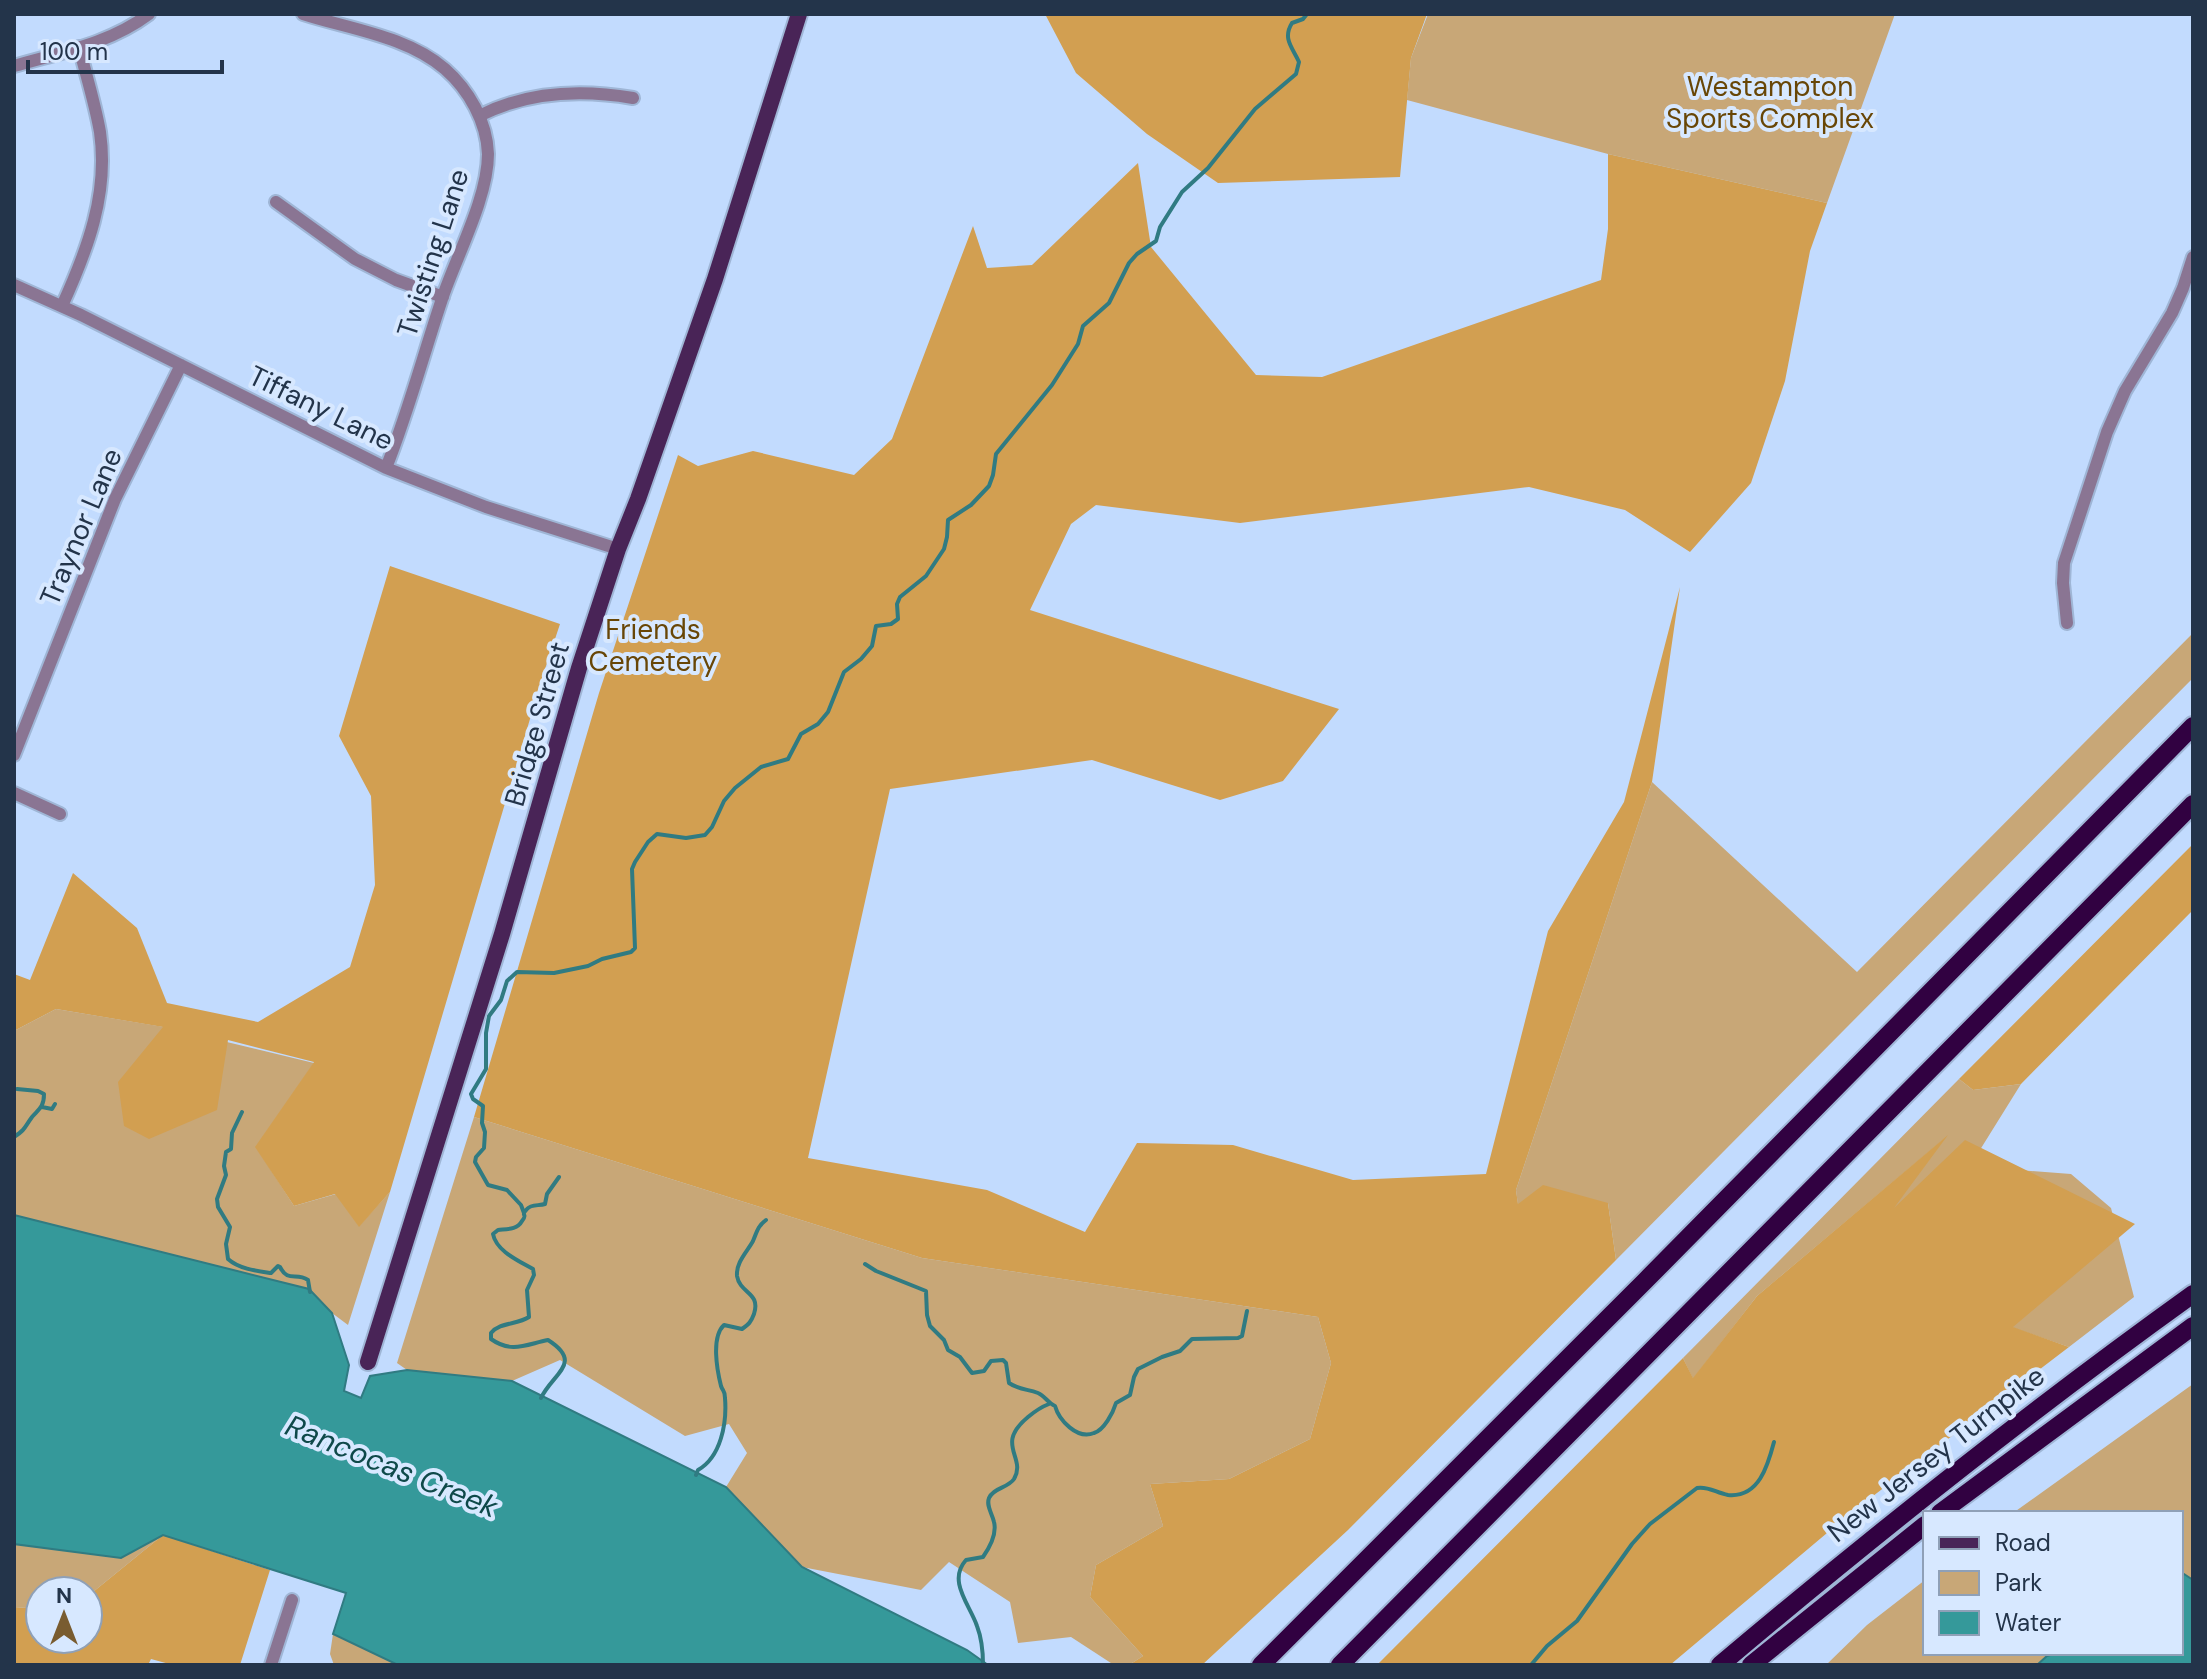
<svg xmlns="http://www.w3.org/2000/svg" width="2207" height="1679" font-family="'DM Sans',sans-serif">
<rect width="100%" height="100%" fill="#c2dbfe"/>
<path fill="#c8a777" d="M 1428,14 L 1895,14 L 1827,203 L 1608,154 L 1407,100 L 1411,58 Z
M 2193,633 L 2193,678 L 1616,1260 L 1608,1203 L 1518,1205 L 1516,1190 L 1652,782 L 1857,972 Z
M 56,1009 L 164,1027 L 314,1063 L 256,1147 L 294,1206 L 336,1194 L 359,1226 L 390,1192 L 348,1325 L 332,1313 L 309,1289 L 14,1215 L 14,1031 Z
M 1959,1079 L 1973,1090 L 2021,1084 L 1955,1190 L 2006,1169 L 2071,1174 L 2111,1208 L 2134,1297 L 2069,1347 L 1890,1285 L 1884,1220 L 1944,1139 L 1757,1296 L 1693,1379 L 1683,1358 Z
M 474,1117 L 922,1258 L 1318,1317 L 1331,1363 L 1310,1439 L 1229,1479 L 1150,1484 L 1163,1526 L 1096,1565 L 1090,1597 L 1143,1656 L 1129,1665 L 1114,1665 L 1071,1637 L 1018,1643 L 1010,1602 L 949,1562 L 921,1590 L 802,1567 L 726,1487 L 747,1453 L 729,1424 L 685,1436 L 560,1360 L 512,1381 L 407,1370 L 397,1363 Z
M 2193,1384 L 2193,1665 L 1826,1665 L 1867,1625 L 1925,1580 L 1925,1653 L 2181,1653 L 2181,1513 L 2013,1513 Z
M 163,1535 L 88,1596 L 88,1591 L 40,1591 L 40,1609 L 14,1607 L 14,1544 L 121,1558 Z
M 333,1634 L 398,1665 L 334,1665 L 330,1654 Z"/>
<path fill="#d29f51" d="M 1045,14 L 1427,14 L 1411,58 L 1400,177 L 1218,183 L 1147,134 L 1076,73 Z
M 1608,154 L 1827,203 L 1810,251 L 1785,381 L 1751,483 L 1690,552 L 1625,510 L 1529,487 L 1240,523 L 1096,505 L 1071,524 L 1030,610 L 1339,709 L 1283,781 L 1220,800 L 1092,760 L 890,789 L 808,1158 L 987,1190 L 1085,1232 L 1137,1143 L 1233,1145 L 1353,1180 L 1486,1174 L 1548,931 L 1624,802 L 1680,587 L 1652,782 L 1516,1190 L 1518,1204 L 1543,1185 L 1608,1203 L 1616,1260 L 1348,1530 L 1202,1665 L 1129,1665 L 1143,1656 L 1090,1597 L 1096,1565 L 1163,1526 L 1150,1484 L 1229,1479 L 1310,1439 L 1331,1363 L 1318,1317 L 922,1258 L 474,1117 L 599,693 L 678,455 L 698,466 L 753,451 L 854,475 L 892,439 L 973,226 L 987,268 L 1032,265 L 1138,163 L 1151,247 L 1256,375 L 1322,377 L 1601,280 L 1608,229 Z
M 390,566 L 560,624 L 543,675 L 390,1192 L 359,1227 L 335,1194 L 294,1206 L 255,1147 L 314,1062 L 228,1040 L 217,1110 L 149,1139 L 124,1126 L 118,1082 L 163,1027 L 56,1009 L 14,1031 L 14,974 L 30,980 L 73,873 L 137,928 L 167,1003 L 258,1022 L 350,967 L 375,885 L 371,796 L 339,736 Z
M 2193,844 L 2193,910 L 2021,1084 L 1973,1090 L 1959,1079 Z
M 1948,1135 L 1894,1208 L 1965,1140 L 2135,1224 L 2013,1327 L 2069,1347 L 1852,1512 L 1670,1665 L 1377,1665 L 1683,1358 L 1693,1378 L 1757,1296 Z
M 163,1535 L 270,1570 L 240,1665 L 173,1665 L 151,1659 L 148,1665 L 14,1665 L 14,1607 L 40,1609 L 40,1639 L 88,1639 L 88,1596 Z"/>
<path fill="#35999a" stroke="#307b82" stroke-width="2" d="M 14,1215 L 309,1289 L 332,1313 L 349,1365 L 344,1391 L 361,1398 L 370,1376 L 407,1370 L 512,1381 L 726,1487 L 802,1567 L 967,1650 L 988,1665 L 398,1665 L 333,1634 L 346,1593 L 163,1535 L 121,1558 L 14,1544 Z
M 2181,1572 L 2193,1580 L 2193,1665 L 2037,1665 L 2047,1656 L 2057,1653 L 2181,1653 Z"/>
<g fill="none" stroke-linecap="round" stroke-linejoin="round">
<path stroke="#307b82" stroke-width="4" d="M 42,1107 L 52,1109 L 55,1104
M 242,1112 L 232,1133 L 231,1149 L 226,1152 L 224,1166 L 226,1175 L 217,1199 L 218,1207 L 230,1227 L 226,1244 L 228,1259 C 239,1269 257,1271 271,1273 L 278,1266 L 280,1267 C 288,1283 296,1272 308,1280 L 310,1292
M 14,1137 C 26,1129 24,1128 32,1117 C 39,1109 44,1107 44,1094 L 38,1091 L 17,1089
M 524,1213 L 521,1205 L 507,1190 L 488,1185 L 475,1162 L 476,1157 L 484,1148 L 485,1132 L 482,1123 L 483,1106 L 473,1099 L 471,1094 L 486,1069 L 486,1033 L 489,1016 L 501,1000 L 507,981 L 517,972 L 554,973 L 588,966 L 602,959 L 631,952 L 635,948 L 632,869 L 635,862 L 648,842 L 657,834 L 686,838 L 705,835 L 712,827 L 724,801 L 735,788 L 761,767 L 788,759 L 801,734 L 818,724 L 828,712 L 844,672 L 861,659 L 872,646 L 876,626 L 891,624 L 898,619 L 897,604 L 900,597 L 926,576 L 944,549 L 947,537 L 948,520 L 971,505 L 989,486 L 993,475 L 996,454 L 1052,385 L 1078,344 L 1083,326 L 1109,303 L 1129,263 L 1137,254 L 1156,241 L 1160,227 L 1182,192 L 1208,168 L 1255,109 L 1296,74 L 1299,62 C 1293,48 1282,39 1292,23 L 1303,19 L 1307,14
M 865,1264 L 876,1271 L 926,1291 L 927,1315 L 930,1326 L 944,1340 L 948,1350 L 960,1357 L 972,1373 L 984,1371 L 991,1361 L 1003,1360 L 1006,1363 L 1009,1383 C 1019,1390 1028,1389 1038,1393 C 1045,1396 1048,1403 1055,1406 C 1059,1420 1077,1440 1094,1433 C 1104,1430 1113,1413 1116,1403 L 1130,1395 L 1134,1377 L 1138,1369 L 1162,1357 L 1180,1351 L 1192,1339 L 1238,1338 L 1242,1336 L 1247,1311
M 541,1398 C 553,1373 584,1363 548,1340 C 527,1344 512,1354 491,1339 L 491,1333 C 500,1322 517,1325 529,1317 L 527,1290 L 534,1275 L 533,1269 C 519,1261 496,1251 493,1234 L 498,1230 C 507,1229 517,1230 522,1221 C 529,1212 519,1218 527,1209 C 531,1204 539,1206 545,1204 L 547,1194 L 559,1177
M 696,1475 L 698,1470 C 721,1457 727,1423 725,1398 C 725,1390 723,1392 721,1386 C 717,1370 711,1337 724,1325 L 742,1329 C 749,1324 751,1322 754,1314 C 761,1292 740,1294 737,1276 C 736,1262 747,1252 753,1241 C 757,1232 757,1227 766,1220
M 983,1665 C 983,1652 982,1639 977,1626 C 970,1605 947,1581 966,1560 L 983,1557 C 990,1547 997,1534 994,1522 C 992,1513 986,1506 989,1498 C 993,1488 1008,1488 1014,1479 C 1027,1457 994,1445 1028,1417 C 1034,1412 1041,1407 1049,1404
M 1531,1665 L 1547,1646 L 1577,1621 L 1632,1544 L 1650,1524 L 1697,1488 C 1709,1486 1716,1493 1728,1495 C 1759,1498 1768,1465 1774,1442"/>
<defs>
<path id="minor" d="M 303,14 C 349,29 407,36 445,69 C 469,90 487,122 488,154 C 488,198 456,257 442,299 C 423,356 408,413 386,468
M 14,66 C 62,52 109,44 149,14
M 479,116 C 528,91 580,89 633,98
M 276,202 L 355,259 L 396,280 L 443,297
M 14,285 L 81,315 L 386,468 L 486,507 L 618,549
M 62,306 C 87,251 109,194 100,132 C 95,103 86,75 79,47
M 2067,623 L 2063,583 L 2064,563 L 2107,432 L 2125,391 L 2172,313 L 2183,288 L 2193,257
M 14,755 L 115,499 L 181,365
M 14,793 L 60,814
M 271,1665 L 292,1600"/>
<path id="major" d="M 368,1362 L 502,934 L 579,668 L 618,549 L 638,499 L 715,279 L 799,14"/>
<path id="highway" d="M 1940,1513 L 2193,1326
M 1261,1665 L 1645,1281 L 2193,726
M 1340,1665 L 2193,804
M 1720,1665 C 1873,1536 2030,1411 2193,1294
M 1751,1665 L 1925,1525"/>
</defs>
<use href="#minor" stroke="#9fb6d6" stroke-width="16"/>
<use href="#major" stroke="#9fb6d6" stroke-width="20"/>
<use href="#highway" stroke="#9fb6d6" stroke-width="22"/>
<use href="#minor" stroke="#8a7593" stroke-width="12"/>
<use href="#major" stroke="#492457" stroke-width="16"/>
<use href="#highway" stroke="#310141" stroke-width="18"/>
</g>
<g text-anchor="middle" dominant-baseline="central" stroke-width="8" stroke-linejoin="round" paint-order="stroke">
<g font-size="28" fill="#684606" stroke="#d7e8ff">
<text x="1770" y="86">Westampton<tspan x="1770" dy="32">Sports Complex</tspan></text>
<text x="653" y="629">Friends<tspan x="653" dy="32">Cemetery</tspan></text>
</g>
<g font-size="28" fill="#23344a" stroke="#d7e8ff">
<text transform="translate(433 253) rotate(-72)">Twisting Lane</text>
<text transform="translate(321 408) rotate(26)">Tiffany Lane</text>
<text transform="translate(81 527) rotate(-67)">Traynor Lane</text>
<text transform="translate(537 724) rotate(-74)">Bridge Street</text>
<text transform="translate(1936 1454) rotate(-38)">New Jersey Turnpike</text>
</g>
<g font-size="30" font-style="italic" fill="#0f494a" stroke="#d7e8ff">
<text transform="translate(392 1466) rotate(22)">Rancocas Creek</text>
</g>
</g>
<rect width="2207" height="1679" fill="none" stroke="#23344a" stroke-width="32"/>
<rect x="1923" y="1511" width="260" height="144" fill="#d7e8ff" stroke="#8fa0b7" stroke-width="2"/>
<rect x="1939" y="1537" width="40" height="12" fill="#492457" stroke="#8fa0b7" stroke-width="2"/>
<text x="1995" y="1551" font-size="24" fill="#23344a">Road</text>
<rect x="1939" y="1571" width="40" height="24" fill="#c8a777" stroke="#8fa0b7" stroke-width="2"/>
<text x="1995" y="1591" font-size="24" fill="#23344a">Park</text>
<rect x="1939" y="1611" width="40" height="24" fill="#35999a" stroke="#8fa0b7" stroke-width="2"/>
<text x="1995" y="1631" font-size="24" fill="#23344a">Water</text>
<g transform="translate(64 1615)"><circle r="38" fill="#d7e8ff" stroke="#8fa0b7" stroke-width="2"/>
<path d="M0-6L14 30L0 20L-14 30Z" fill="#795c30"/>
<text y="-12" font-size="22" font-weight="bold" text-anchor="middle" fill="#23344a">N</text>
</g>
<path d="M28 60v12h194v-12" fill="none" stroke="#23344a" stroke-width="4"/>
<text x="40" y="60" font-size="24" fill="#23344a" stroke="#d7e8ff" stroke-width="6" paint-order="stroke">100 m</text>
</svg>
